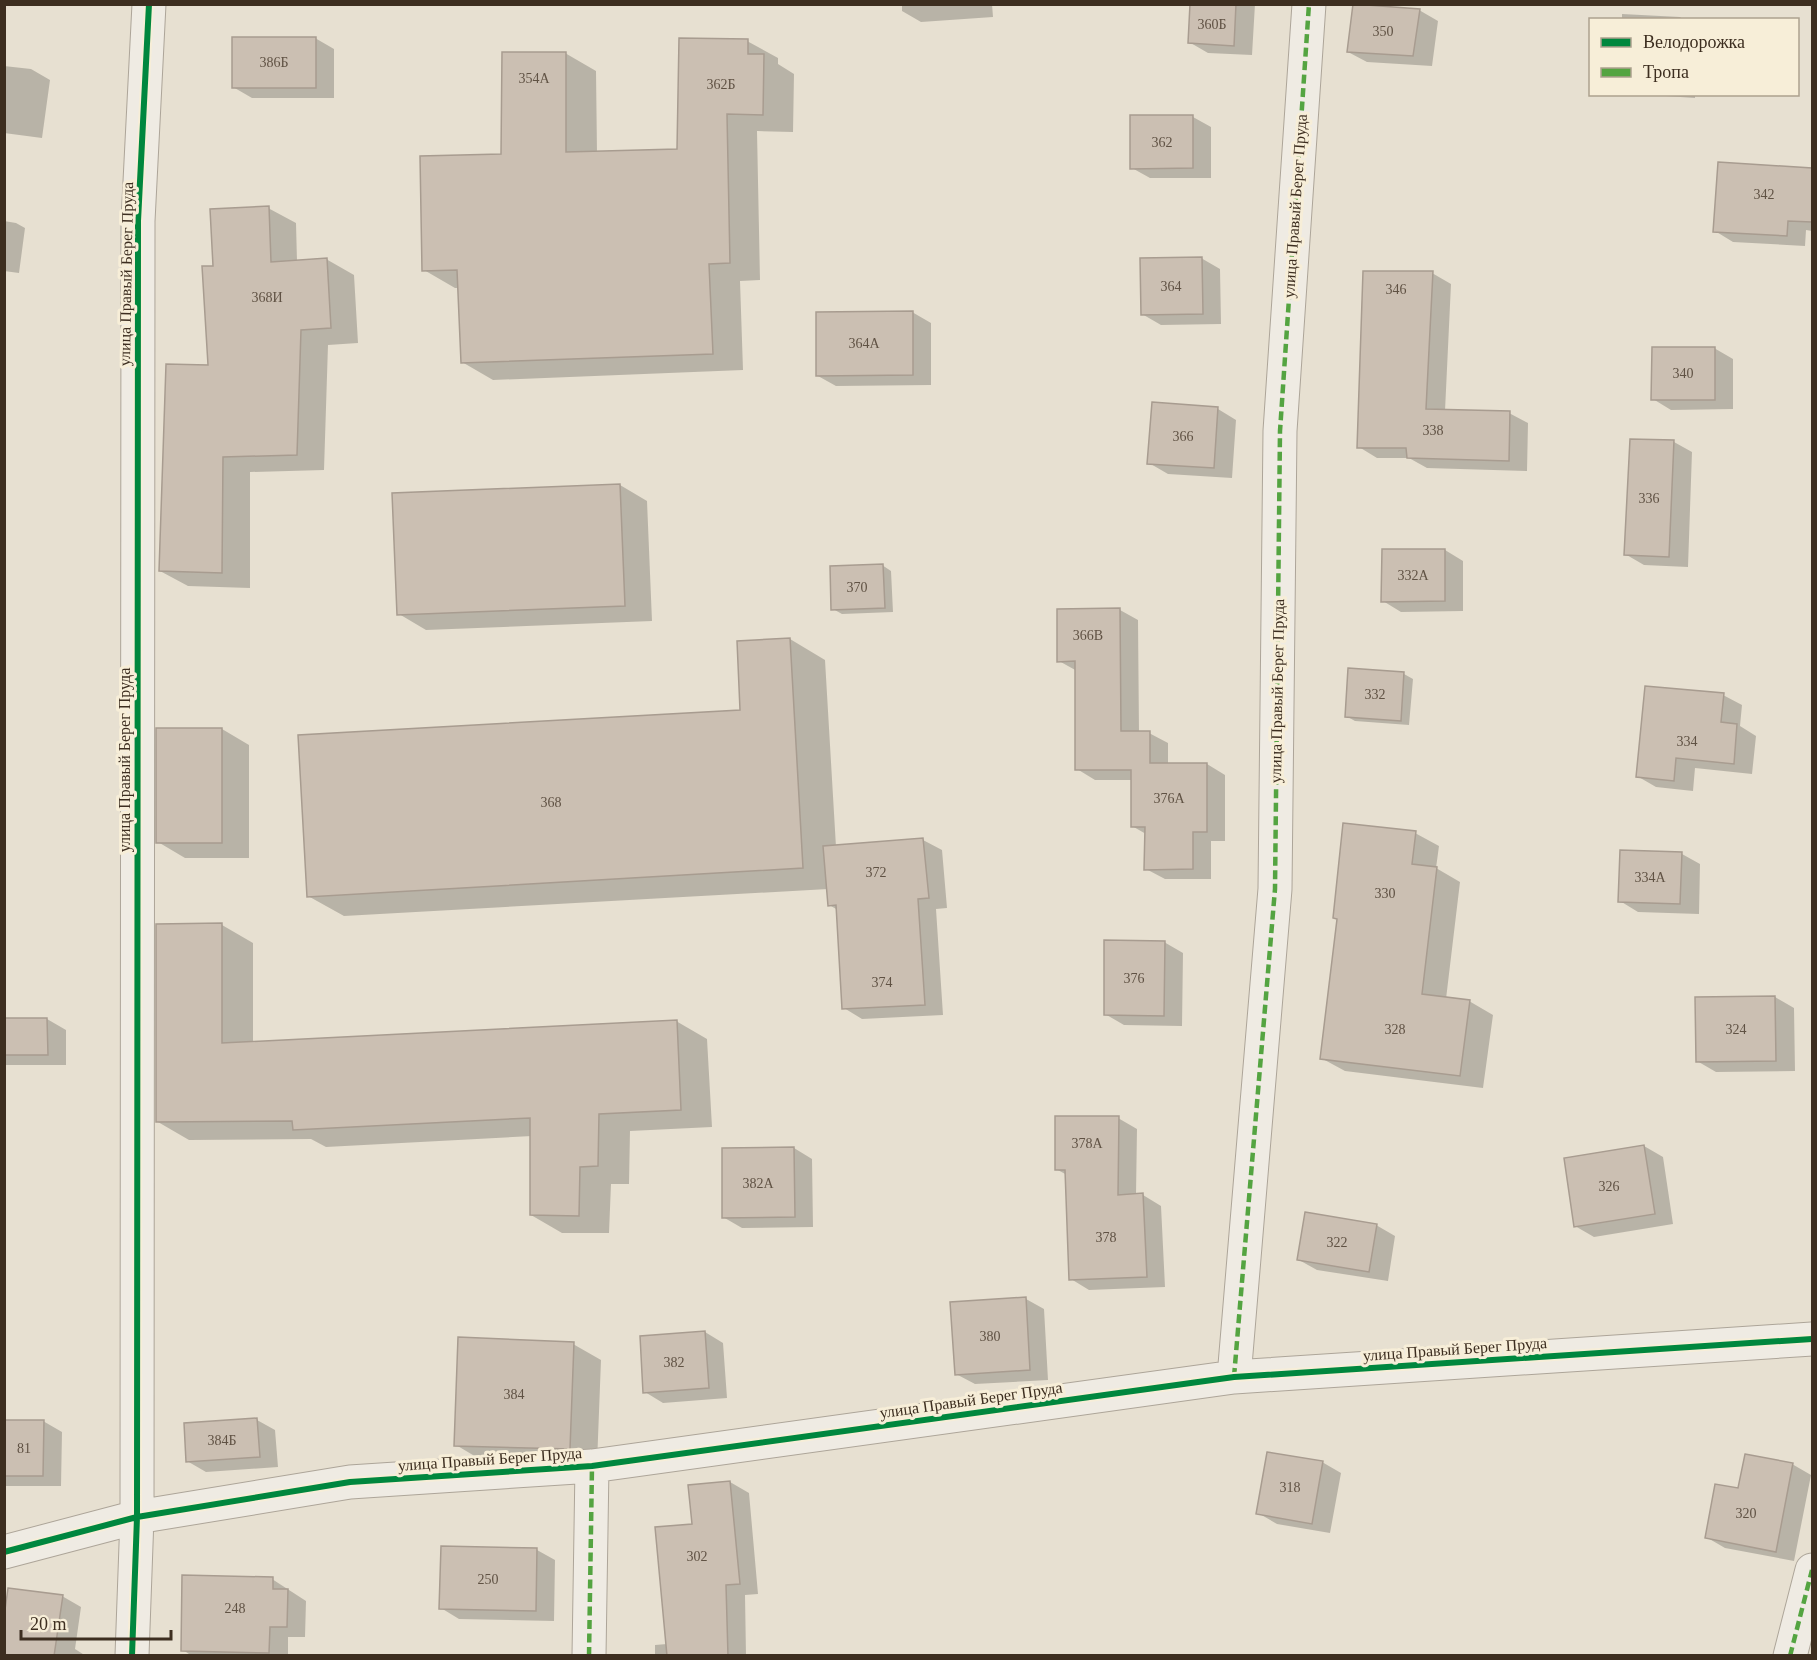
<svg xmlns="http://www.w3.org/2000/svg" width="1817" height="1660" font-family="'Times New Roman',serif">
<rect width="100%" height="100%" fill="#e7e0d1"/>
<path fill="#0003" d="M 902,4 L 992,4 L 993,17 L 921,22 L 902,11 Z
M 1192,4 L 1255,4 L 1252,55 L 1208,53 L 1189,42 Z
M 1354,4 L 1419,10 L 1438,21 L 1432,66 L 1367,62 L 1348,52 Z
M 1622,14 L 1680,17 L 1684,20 L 1622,20 Z
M 315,38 L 334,49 L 334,98 L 252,98 L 233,87 Z
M 747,41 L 778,58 L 778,64 L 794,74 L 793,132 L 757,131 L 760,280 L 740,281 L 743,370 L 493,380 L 462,362 L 459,288 L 455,288 L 424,270 L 503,155 L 565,53 L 596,71 L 597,153 L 679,151 Z
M 4,66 L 31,69 L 50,80 L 42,138 L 4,133 Z
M 1636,94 L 1695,94 L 1695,98 Z
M 1193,117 L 1211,127 L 1211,178 L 1150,178 L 1132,168 Z
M 1719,164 L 1812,169 L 1812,231 L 1806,230 L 1805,246 L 1733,242 L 1715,231 Z
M 268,208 L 296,223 L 297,261 L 326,259 L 354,275 L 358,343 L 328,345 L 324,470 L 250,472 L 250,588 L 188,586 L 160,571 L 210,366 L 214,267 Z
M 4,221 L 16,223 L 25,228 L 19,273 L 4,271 Z
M 1201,258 L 1220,269 L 1221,324 L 1161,325 L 1142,314 Z
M 1432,273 L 1451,284 L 1445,411 L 1509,413 L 1528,423 L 1527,471 L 1427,468 L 1409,458 L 1377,458 L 1359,447 Z
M 912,312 L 931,323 L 931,385 L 836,386 L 818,376 Z
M 4,344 L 6,344 L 6,395 L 4,395 Z
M 1714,348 L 1733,359 L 1733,409 L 1671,410 L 1653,399 Z
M 1218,409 L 1236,420 L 1232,478 L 1168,474 L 1149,463 Z
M 1674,442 L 1692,452 L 1688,567 L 1644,565 L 1625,554 Z
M 620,485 L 647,501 L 652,621 L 426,630 L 399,614 Z
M 1445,550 L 1463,561 L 1463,611 L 1401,612 L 1383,601 Z
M 882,565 L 891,571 L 893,612 L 842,614 L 833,609 Z
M 1120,610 L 1138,620 L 1139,733 L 1149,733 L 1168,743 L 1168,764 L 1207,764 L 1225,775 L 1225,841 L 1211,841 L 1211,879 L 1165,879 L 1146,869 L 1146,834 L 1132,826 L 1132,780 L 1095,780 L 1077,769 L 1077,671 L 1059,661 Z
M 790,639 L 825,660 L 836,847 L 923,840 L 942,850 L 947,908 L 936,909 L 943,1015 L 862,1019 L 844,1008 L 838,910 L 829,905 L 828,889 L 344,916 L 308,896 L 742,711 Z
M 1350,670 L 1404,674 L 1413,679 L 1409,725 L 1355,721 L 1346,716 Z
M 1723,695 L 1742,705 L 1740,726 L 1756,736 L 1752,774 L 1695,768 L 1693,791 L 1656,787 L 1637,776 Z
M 222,729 L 249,745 L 249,858 L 185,858 L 158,842 Z
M 1415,833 L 1439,846 L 1436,868 L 1460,882 L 1446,999 L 1469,1001 L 1493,1015 L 1483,1088 L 1345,1071 L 1321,1058 L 1339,920 L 1335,918 Z
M 1682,854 L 1700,864 L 1699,914 L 1638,912 L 1620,901 Z
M 222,925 L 253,943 L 253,1043 L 676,1021 L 707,1039 L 712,1127 L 630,1131 L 629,1184 L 611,1184 L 609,1233 L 562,1233 L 531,1215 L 532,1136 L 326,1147 L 311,1139 L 189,1140 L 158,1122 Z
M 1164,942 L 1183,953 L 1182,1026 L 1124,1025 L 1105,1014 Z
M 1775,997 L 1794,1008 L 1795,1071 L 1716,1072 L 1697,1061 Z
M 4,1019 L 47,1019 L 66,1030 L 66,1065 L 4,1065 Z
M 1118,1118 L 1137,1129 L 1136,1195 L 1143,1195 L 1161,1206 L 1165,1287 L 1089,1290 L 1071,1279 L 1067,1175 L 1056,1169 Z
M 1644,1146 L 1663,1157 L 1673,1224 L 1594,1237 L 1575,1226 Z
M 794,1148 L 812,1159 L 813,1227 L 742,1228 L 723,1217 Z
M 1376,1225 L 1395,1236 L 1388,1281 L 1317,1270 L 1299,1260 Z
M 1026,1299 L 1044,1309 L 1048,1380 L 975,1384 L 956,1374 Z
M 705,1332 L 723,1343 L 727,1398 L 663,1403 L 645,1392 Z
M 573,1344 L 601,1360 L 597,1464 L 483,1461 L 456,1445 Z
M 257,1420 L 275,1430 L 278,1467 L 206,1472 L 187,1461 Z
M 4,1421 L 43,1421 L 62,1432 L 61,1486 L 4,1486 Z
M 1322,1462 L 1341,1473 L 1330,1533 L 1277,1524 L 1258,1513 Z
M 1792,1464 L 1811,1475 L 1794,1561 L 1725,1548 L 1706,1537 Z
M 730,1482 L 749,1493 L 758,1594 L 745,1595 L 746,1656 L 655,1656 L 655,1645 L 667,1644 L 694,1525 Z
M 537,1550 L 555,1560 L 554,1621 L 459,1619 L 441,1608 Z
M 272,1579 L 306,1601 L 305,1637 L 288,1637 L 288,1656 L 192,1656 L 183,1650 Z
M 62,1596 L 81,1607 L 75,1649 L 86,1656 L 4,1656 Z"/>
<path fill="#cbbfb2" stroke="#a89c90" stroke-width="1.5" d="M 1190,4 L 1236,4 L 1234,46 L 1188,43 Z
M 1353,4 L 1420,9 L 1413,56 L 1347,52 Z
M 232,37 L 316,37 L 316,88 L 232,88 Z
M 679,38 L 748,39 L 748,54 L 764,54 L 763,115 L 727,114 L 730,263 L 709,264 L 713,354 L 461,363 L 457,270 L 422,271 L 420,156 L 501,154 L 502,52 L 566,52 L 566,152 L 677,149 Z
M 1130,115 L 1193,115 L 1193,168 L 1130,169 Z
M 1718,162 L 1812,168 L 1812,222 L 1788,221 L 1787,236 L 1713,232 Z
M 269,206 L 271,262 L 327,258 L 331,328 L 301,330 L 297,455 L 223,457 L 222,573 L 159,571 L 166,364 L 208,365 L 202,266 L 213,266 L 210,209 Z
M 1202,257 L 1203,314 L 1141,315 L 1140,258 Z
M 1363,271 L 1433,271 L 1426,409 L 1510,411 L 1509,461 L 1407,458 L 1406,448 L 1357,448 Z
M 913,311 L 913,375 L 816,376 L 816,312 Z
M 1652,347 L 1715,347 L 1715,400 L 1651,400 Z
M 1152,402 L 1218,407 L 1214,468 L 1147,464 Z
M 1630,439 L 1674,440 L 1669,557 L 1624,555 Z
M 620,484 L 625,606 L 397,615 L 392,493 Z
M 1382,549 L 1445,549 L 1445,601 L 1381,602 Z
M 883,564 L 885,608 L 831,610 L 830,566 Z
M 1120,608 L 1121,731 L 1150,731 L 1150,763 L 1207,763 L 1207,832 L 1193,832 L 1193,869 L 1144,870 L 1145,827 L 1131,827 L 1131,770 L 1075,770 L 1075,661 L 1057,662 L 1057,609 Z
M 790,638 L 803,868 L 307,897 L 298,735 L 740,710 L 737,641 Z
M 1348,668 L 1404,672 L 1401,721 L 1345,717 Z
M 1645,686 L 1724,693 L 1721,722 L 1737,724 L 1734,764 L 1676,758 L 1674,781 L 1636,777 Z
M 156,728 L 222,728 L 222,843 L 156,843 Z
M 1343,823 L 1416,831 L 1412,864 L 1437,867 L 1422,994 L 1470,1000 L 1460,1076 L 1320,1059 L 1337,919 L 1333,918 Z
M 923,838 L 929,898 L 918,899 L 925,1005 L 842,1009 L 836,905 L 828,906 L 823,846 Z
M 1620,850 L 1682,852 L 1680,904 L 1618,902 Z
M 222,923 L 222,1043 L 677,1020 L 681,1110 L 599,1114 L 598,1166 L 580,1167 L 579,1216 L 530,1215 L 530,1118 L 293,1130 L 292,1121 L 156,1122 L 156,924 Z
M 1104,940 L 1165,941 L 1164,1016 L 1104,1015 Z
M 1775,996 L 1776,1061 L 1696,1062 L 1695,997 Z
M 4,1018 L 47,1018 L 48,1055 L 4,1055 Z
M 1055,1116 L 1119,1116 L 1118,1195 L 1143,1193 L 1147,1277 L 1069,1280 L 1065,1170 L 1055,1170 Z
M 1644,1145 L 1655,1214 L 1574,1227 L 1564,1158 Z
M 794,1147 L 795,1217 L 722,1218 L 722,1148 Z
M 1305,1212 L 1377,1224 L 1369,1272 L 1297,1260 Z
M 1026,1297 L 1030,1370 L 955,1375 L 950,1302 Z
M 705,1331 L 709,1388 L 643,1393 L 640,1336 Z
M 458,1337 L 574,1342 L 570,1449 L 454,1446 Z
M 257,1418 L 260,1457 L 186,1462 L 184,1423 Z
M 4,1420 L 44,1420 L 43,1476 L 4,1476 Z
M 1267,1452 L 1323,1461 L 1312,1524 L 1256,1514 Z
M 1745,1454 L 1793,1463 L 1776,1552 L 1705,1538 L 1715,1484 L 1738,1488 Z
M 730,1481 L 740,1584 L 726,1585 L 728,1656 L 667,1656 L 655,1527 L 692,1524 L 688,1485 Z
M 441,1546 L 537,1548 L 536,1611 L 439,1609 Z
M 182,1575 L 273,1577 L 273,1589 L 288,1589 L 287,1627 L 270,1627 L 269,1653 L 181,1651 Z
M 8,1588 L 63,1595 L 54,1656 L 4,1656 L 4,1617 Z"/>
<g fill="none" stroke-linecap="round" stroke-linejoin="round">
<defs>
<path id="minor" d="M 1234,1377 L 1275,889 L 1280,431 L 1309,4
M 4,1552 L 137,1517 L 350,1482 L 592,1466 L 1234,1377 L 1812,1339
M 132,1656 L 137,1517 L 138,221 L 149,4
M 589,1656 L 592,1466
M 1790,1656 L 1812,1570"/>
</defs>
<use href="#minor" stroke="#ada599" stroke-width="35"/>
<use href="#minor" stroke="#efebe3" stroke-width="33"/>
<path stroke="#54a441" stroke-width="4.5" stroke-dasharray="9 4.5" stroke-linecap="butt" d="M 1234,1377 L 1275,889 L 1280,431 L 1309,4
M 589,1656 L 592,1466
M 1790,1656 L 1812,1570"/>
<defs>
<path id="cycleway" d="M 4,1552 L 137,1517 L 350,1482 L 592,1466 L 1234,1377 L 1812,1339
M 132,1656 L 137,1517 L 138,221 L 149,4"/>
</defs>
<use href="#cycleway" stroke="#f7eed8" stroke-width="10"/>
<use href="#cycleway" stroke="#00873e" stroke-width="6"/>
</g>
<g text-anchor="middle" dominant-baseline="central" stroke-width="6" stroke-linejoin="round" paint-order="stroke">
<g font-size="14" fill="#605244">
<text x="1212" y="24">360Б</text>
<text x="1383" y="31">350</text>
<text x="274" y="62">386Б</text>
<text x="534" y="78">354А</text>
<text x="721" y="84">362Б</text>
<text x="1162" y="142">362</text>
<text x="1764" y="194">342</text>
<text x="1171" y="286">364</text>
<text x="1396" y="289">346</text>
<text x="267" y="297">368И</text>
<text x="864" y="343">364А</text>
<text x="1683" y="373">340</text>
<text x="1433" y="430">338</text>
<text x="1183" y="436">366</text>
<text x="1649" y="498">336</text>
<text x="1413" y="575">332А</text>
<text x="857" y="587">370</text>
<text x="1088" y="635">366В</text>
<text x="1375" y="694">332</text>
<text x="1687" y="741">334</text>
<text x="1169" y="798">376А</text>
<text x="551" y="802">368</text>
<text x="876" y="872">372</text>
<text x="1650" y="877">334А</text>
<text x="1385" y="893">330</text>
<text x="1134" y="978">376</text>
<text x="882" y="982">374</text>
<text x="1395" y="1029">328</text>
<text x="1736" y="1029">324</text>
<text x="1087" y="1143">378А</text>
<text x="758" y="1183">382А</text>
<text x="1609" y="1186">326</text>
<text x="1106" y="1237">378</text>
<text x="1337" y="1242">322</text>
<text x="990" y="1336">380</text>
<text x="674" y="1362">382</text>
<text x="514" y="1394">384</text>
<text x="222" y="1440">384Б</text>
<text x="24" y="1448">81</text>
<text x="1290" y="1487">318</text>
<text x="1746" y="1513">320</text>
<text x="697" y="1556">302</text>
<text x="488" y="1579">250</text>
<text x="235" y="1608">248</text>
</g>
<g font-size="16" fill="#3d2e20" stroke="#f7eed8">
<text transform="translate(1295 206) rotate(-86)">улица Правый Берег Пруда</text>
<text transform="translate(126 274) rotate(-89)">улица Правый Берег Пруда</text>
<text transform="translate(1277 691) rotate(-89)">улица Правый Берег Пруда</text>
<text transform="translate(124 760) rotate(-90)">улица Правый Берег Пруда</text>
<text transform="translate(1455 1349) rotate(-4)">улица Правый Берег Пруда</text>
<text transform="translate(971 1400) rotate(-8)">улица Правый Берег Пруда</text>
<text transform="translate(490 1459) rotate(-4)">улица Правый Берег Пруда</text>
</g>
</g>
<rect width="1817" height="1660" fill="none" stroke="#3d2e20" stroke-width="12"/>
<rect x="1589" y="18" width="210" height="78" fill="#f7eed8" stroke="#ada18e" stroke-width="1.5"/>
<rect x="1601" y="38" width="30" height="9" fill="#00873e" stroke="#ada18e" stroke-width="1.5"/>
<text x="1643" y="48" font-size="18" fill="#3d2e20">Велодорожка</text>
<rect x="1601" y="68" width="30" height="9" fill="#54a441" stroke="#ada18e" stroke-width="1.5"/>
<text x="1643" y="78" font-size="18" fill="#3d2e20">Тропа</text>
<path d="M21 1630v9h150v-9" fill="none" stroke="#3d2e20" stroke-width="3"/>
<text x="30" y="1630" font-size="18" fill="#3d2e20" stroke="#f7eed8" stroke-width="4.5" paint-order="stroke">20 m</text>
</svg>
